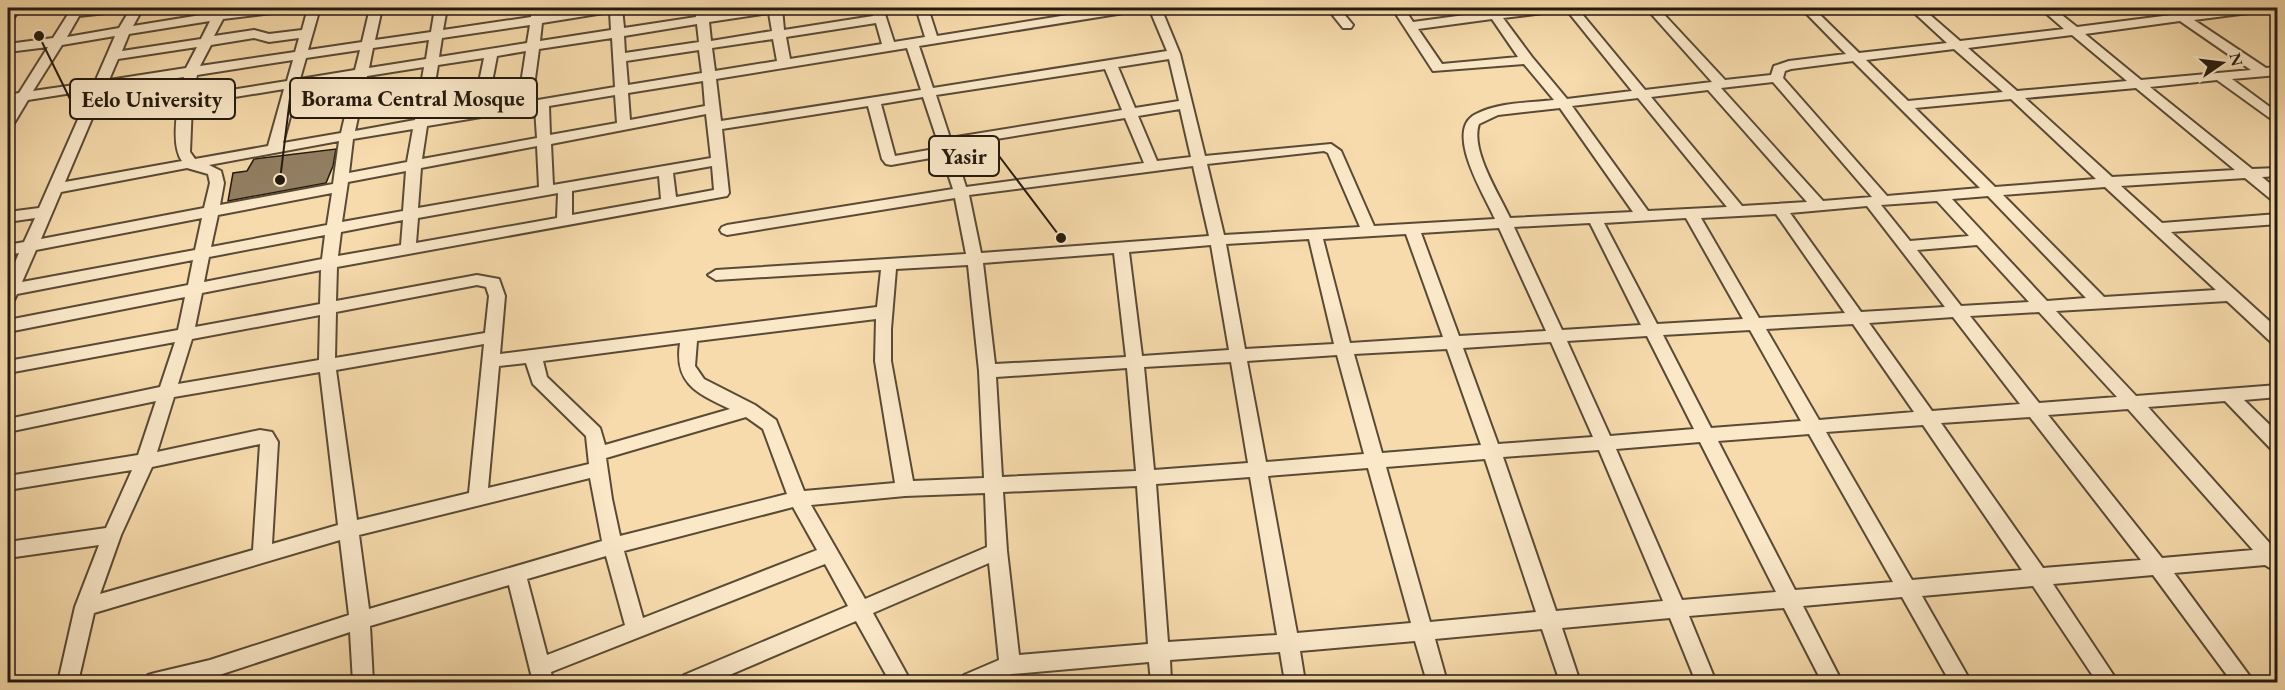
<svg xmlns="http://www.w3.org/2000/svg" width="2285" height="690" font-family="'EB Garamond',serif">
<rect width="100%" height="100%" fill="#f7dbac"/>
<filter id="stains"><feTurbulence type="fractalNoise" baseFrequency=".00333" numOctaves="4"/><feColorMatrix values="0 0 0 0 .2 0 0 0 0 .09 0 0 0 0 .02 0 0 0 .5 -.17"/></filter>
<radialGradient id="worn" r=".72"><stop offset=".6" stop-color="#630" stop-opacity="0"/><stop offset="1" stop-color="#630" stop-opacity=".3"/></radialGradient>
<path fill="#927e61" stroke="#241a0f" stroke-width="1.5" d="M 336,149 L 333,166 L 326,183 L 228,201 L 233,173 L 247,171 L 254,159 Z"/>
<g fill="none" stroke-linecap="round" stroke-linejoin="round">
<defs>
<path id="minor" d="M 8,8 L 20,8 L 12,21 L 8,22 Z
M 72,8 L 121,8 L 115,12 L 79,16 L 67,37 L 119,28 L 131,8 L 143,8 L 133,26 L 213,13 L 216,8 L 228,8 L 226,11 L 254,8 L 286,8 L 280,12 L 223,19 L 214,36 L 254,30 L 269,34 L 302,30 L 308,8 L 320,8 L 308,50 L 362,42 L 370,8 L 382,8 L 375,40 L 431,32 L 435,8 L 447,8 L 443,30 L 531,17 L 532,8 L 544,8 L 543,15 L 595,8 L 622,8 L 624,28 L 696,17 L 695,8 L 707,8 L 708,15 L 756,8 L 782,8 L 784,30 L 873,16 L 871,8 L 883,8 L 894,42 L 925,37 L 916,8 L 928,8 L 937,36 L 1111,8 L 1136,8 L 1130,12 L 919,46 L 933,88 L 1167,51 L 1149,8 L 1161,8 L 1180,54 L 1205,156 L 1331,144 L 1341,151 L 1374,226 L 1495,219 C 1485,196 1443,130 1476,114 C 1499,102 1529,103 1554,100 L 1524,64 L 1433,71 L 1392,8 L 1404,8 L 1413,22 L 1487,12 L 1484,8 L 1496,8 L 1498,11 L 1526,8 L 1557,8 L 1551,12 L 1503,18 L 1532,57 L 1567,99 L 1632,91 L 1565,8 L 1577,8 L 1645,90 L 1712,82 L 1646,8 L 1658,8 L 1725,80 L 1771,75 L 1774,66 L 1789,61 L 1846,54 L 1801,8 L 1813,8 L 1859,53 L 1947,43 L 1909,8 L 1922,8 L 1960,41 L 2064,29 L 2040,8 L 2053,8 L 2077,27 L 2171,15 L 2163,8 L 2176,8 L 2185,13 L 2231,8 L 2262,8 L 2256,12 L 2194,20 L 2266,68 L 2278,67 L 2278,75 L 2232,79 L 2278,113 L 2278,124 L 2217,80 L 2150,87 L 2252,169 L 2278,168 L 2278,176 L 2262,177 L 2278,190 L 2278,202 L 2273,201 L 2245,178 L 2121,186 L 2162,223 L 2278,214 L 2278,224 L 2171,232 L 2278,329 L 2278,345 L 2272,343 L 2227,301 L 2056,311 L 2136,396 L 2278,385 L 2278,397 L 2244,400 L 2278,433 L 2278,452 L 2272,450 L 2225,401 L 2148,407 L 2274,548 L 2278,548 L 2278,570 L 2275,571 L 2265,565 L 2174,573 L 2254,682 L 2232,682 L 2153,575 L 2053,584 L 2118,682 L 2097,682 L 2033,586 L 1922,596 L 1971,682 L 1950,682 L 1902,597 L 1803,606 L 1842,682 L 1822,682 L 1784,608 L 1689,616 L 1716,682 L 1696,682 L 1670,618 L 1562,628 L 1580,682 L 1560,682 L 1542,629 L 1435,639 L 1447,682 L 1427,682 L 1415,641 L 1300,651 L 1305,682 L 1285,682 L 1280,652 L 1170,660 L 1171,682 L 1151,682 L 1149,662 L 1012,674 L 992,682 L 961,682 L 964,675 L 999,660 L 989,563 L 873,613 L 911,682 L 890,682 L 856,621 L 713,682 L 681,682 L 684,675 L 848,606 L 825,564 L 551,672 L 553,682 L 533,682 L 509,585 L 370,626 L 373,682 L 353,682 L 350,632 L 210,678 L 192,682 L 145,682 L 148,675 L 155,673 L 210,660 L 349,615 L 340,540 L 94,613 L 78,682 L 58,682 L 75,607 L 99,545 L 8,558 L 8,542 L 106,528 L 132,470 L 8,490 L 8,476 L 138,455 L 156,401 L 8,432 L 8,419 L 160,387 L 175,342 L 8,373 L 8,361 L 178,330 L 185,297 L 8,332 L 8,320 L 188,285 L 193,260 L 17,294 L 14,300 L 8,301 L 8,279 L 19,253 L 8,255 L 8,245 L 24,242 L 35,218 L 8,222 L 8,212 L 39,208 L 91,90 L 28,100 L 13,125 L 8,126 L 8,112 L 14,102 L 8,103 L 8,95 L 19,93 L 48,47 L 8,52 L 8,44 L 53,38 ZM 610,12 L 611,30 L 540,41 L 542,23 ZM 769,13 L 772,31 L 711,41 L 709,22 ZM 1492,19 L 1518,57 L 1442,64 L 1418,29 ZM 210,21 L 201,39 L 122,51 L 129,34 ZM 2180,21 L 2251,70 L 2141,80 L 2085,34 ZM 876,23 L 882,44 L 790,59 L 786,37 ZM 697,24 L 699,42 L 625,53 L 624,36 ZM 530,25 L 527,43 L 439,57 L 442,38 ZM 2072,35 L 2127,81 L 2017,91 L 1968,48 ZM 115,36 L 95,82 L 33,91 L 62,45 ZM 254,38 L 269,42 L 299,38 L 295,52 L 200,66 L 211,45 ZM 612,38 L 615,87 L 532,101 L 539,49 ZM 773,39 L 777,61 L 715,71 L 712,48 ZM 429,40 L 426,59 L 369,68 L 373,48 ZM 197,47 L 186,68 L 109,80 L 118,59 ZM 907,48 L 921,90 L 721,121 L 716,79 ZM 1954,49 L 2003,92 L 1908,101 L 1866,60 ZM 360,50 L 355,70 L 300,79 L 306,58 ZM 699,50 L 702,73 L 628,85 L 626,61 ZM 526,51 L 518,103 L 487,108 L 497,56 ZM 484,58 L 473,111 L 429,118 L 438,65 ZM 1169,59 L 1179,101 L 1135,108 L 1118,67 ZM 293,60 L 287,81 L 193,96 L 197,75 ZM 1853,61 L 1980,188 L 1887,196 L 1783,78 L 1785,71 L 1791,69 ZM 424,67 L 415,120 L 355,131 L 367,76 ZM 1105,69 L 1122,110 L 950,138 L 936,95 ZM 184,77 C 179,98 169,143 182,161 L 65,182 L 105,88 ZM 354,78 L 341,133 L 283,143 L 298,87 ZM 703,81 L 705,106 L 630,120 L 628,93 ZM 1773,82 L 1872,197 L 1823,201 L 1721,88 ZM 2136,88 L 2235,170 L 2112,177 L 2025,98 ZM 284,89 L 268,146 L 195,159 L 190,152 L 192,104 ZM 1708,90 L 1807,202 L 1742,206 L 1651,97 ZM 615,95 L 617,123 L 550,135 L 549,106 ZM 923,97 L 940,148 L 895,156 L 881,104 ZM 1638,98 L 1727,207 L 1648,211 L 1572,106 ZM 2011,99 L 2096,179 L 1995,187 L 1915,108 ZM 868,106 L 882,159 L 886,164 L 891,165 L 942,156 L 953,189 L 727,225 L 722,227 L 720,230 L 722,233 L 727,235 L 955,198 L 966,254 L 716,270 L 708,275 L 716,280 L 881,270 L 877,307 L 500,354 L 505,296 L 499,279 L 477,275 L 336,301 L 337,267 L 727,196 L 729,193 L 722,129 ZM 535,108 L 537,138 L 422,159 L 427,126 ZM 1560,108 L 1633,212 L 1510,218 C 1499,194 1470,150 1479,124 L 1498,115 ZM 1180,109 L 1191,157 L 1157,161 L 1138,116 ZM 706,114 L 711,158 L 553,185 L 551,144 ZM 1125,118 L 1144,163 L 966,187 L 953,146 ZM 413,129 L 407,162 L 349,173 L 353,139 ZM 339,141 L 333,184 L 220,205 L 224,183 L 221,171 L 209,165 ZM 537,146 L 539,187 L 418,208 L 421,168 ZM 1324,151 L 1328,153 L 1360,227 L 1224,235 L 1207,164 ZM 712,166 L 714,190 L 676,197 L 673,173 ZM 1193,166 L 1209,236 L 981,253 L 969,195 ZM 187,168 L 208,174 L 210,183 L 204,208 L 41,239 L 61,192 ZM 406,171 L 403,211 L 342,222 L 348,182 ZM 659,176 L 661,199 L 572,215 L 572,191 ZM 2105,187 L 2216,290 L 2104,297 L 2003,195 ZM 332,193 L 327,225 L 211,247 L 218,215 ZM 558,193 L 557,218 L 416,243 L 418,218 ZM 1988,196 L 2086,298 L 2047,301 L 1952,199 ZM 1937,201 L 1969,236 L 1910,241 L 1881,205 ZM 1867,206 L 1945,307 L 1861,312 L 1790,213 ZM 1776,214 L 1845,313 L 1759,318 L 1701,218 ZM 202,218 L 195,250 L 22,282 L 36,250 ZM 1686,218 L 1743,319 L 1657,324 L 1604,223 ZM 403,220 L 401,245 L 338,256 L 341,232 ZM 1590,223 L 1641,325 L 1562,330 L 1514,227 ZM 1499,228 L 1546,331 L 1459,336 L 1421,233 ZM 1406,234 L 1443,337 L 1350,343 L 1323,239 ZM 325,235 L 322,259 L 204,282 L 209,257 ZM 1309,239 L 1334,344 L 1245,349 L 1226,244 ZM 1211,245 L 1229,350 L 1142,356 L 1129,252 ZM 1977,245 L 2029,302 L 1961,306 L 1917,250 ZM 1114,253 L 1126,357 L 995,364 L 983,263 ZM 968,265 L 979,371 L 984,478 L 913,481 L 891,361 L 891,329 L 896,269 ZM 321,270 L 320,304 L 195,327 L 202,293 ZM 477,285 L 486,287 L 489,296 L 485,333 L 335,358 L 336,312 ZM 2039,312 L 2117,397 L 2039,403 L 1970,316 ZM 320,315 L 319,360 L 178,384 L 192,339 ZM 1953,317 L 2020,404 L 1932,411 L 1869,323 ZM 876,319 L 875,361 L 895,483 L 804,491 L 776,420 L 755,405 L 704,379 L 695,366 L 697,341 ZM 1853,324 L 1914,412 L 1819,420 L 1766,329 ZM 1750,330 L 1801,421 L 1711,428 L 1663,335 ZM 1647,336 L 1694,429 L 1610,436 L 1567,341 ZM 1551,342 L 1593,437 L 1498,444 L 1463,348 ZM 680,343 C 674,384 697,393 730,409 L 605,445 L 600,428 L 547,377 L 543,361 ZM 484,344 L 469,493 L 357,520 L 336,370 ZM 1447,349 L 1481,445 L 1382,453 L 1354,354 ZM 1337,355 L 1364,454 L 1266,462 L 1247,361 ZM 1231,362 L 1248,463 L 1154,470 L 1144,367 ZM 526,363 L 533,384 L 586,436 L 589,464 L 488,488 L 499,366 ZM 1127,368 L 1136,471 L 1002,477 L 996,377 ZM 320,372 L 338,525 L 272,544 L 278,442 L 272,432 L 260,430 L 157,452 L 174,397 ZM 2128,409 L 2253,550 L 2162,558 L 2048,415 ZM 746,417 L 763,429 L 787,494 L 620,536 L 612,499 L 606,458 ZM 2030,417 L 2141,560 L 2043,568 L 1941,423 ZM 1923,425 L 2022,570 L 1912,580 L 1826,432 ZM 1809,434 L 1893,582 L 1795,590 L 1718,441 ZM 1700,442 L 1776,592 L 1682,600 L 1616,449 ZM 260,444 L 253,550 L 100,594 L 121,535 L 152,467 ZM 1599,450 L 1663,601 L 1556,611 L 1503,457 ZM 1485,459 L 1536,612 L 1430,622 L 1386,467 ZM 1368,468 L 1411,623 L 1297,633 L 1268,476 ZM 1250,477 L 1277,635 L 1168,642 L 1156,484 ZM 590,478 L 602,541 L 369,609 L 359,535 ZM 1137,486 L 1148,644 L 1019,655 L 1007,551 L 1003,492 ZM 985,493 L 987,547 L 865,599 L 811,505 L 905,496 ZM 793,507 L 817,550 L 643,618 L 624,551 ZM 606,556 L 625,625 L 547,655 L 527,579 Z
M 1327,8 L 1339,8 L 1353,25 L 1351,28 L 1343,28 Z"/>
</defs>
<use href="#minor" stroke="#594a36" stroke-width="4"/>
<use href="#minor" fill="#fae8c9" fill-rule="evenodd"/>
</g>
<path fill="none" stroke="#241a0f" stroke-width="2" d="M280 180L290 98M39 36L70 99M1061 238L999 156"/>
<g fill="#241a0f" stroke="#fae8c9" stroke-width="2">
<circle cx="280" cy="180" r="6"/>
<circle cx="39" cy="36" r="6"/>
<circle cx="1061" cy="238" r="6"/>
</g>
<g fill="#fae8c9" stroke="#241a0f" stroke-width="2">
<rect x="290" y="78" width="247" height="40" rx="6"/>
<rect x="70" y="79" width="165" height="40" rx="6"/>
<rect x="929" y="136" width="70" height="40" rx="6"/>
</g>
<g font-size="22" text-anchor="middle" font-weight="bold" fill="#241a0f">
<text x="413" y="106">Borama Central Mosque</text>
<text x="152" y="107">Eelo University</text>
<text x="964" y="164">Yasir</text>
</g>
<rect width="2285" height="690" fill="none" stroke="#f7dbac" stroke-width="30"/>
<rect x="9" y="9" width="2267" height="672" fill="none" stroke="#241a0f" stroke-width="3"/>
<rect x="15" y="15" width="2255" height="660" fill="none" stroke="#241a0f" stroke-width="1.5"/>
<g transform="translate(2222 63) rotate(76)" stroke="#fae8c9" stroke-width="4.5" paint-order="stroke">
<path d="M0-4.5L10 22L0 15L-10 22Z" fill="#241a0f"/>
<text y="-9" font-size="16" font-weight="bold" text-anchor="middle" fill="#241a0f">N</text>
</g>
<rect width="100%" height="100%" filter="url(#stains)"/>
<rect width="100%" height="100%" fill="url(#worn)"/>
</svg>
